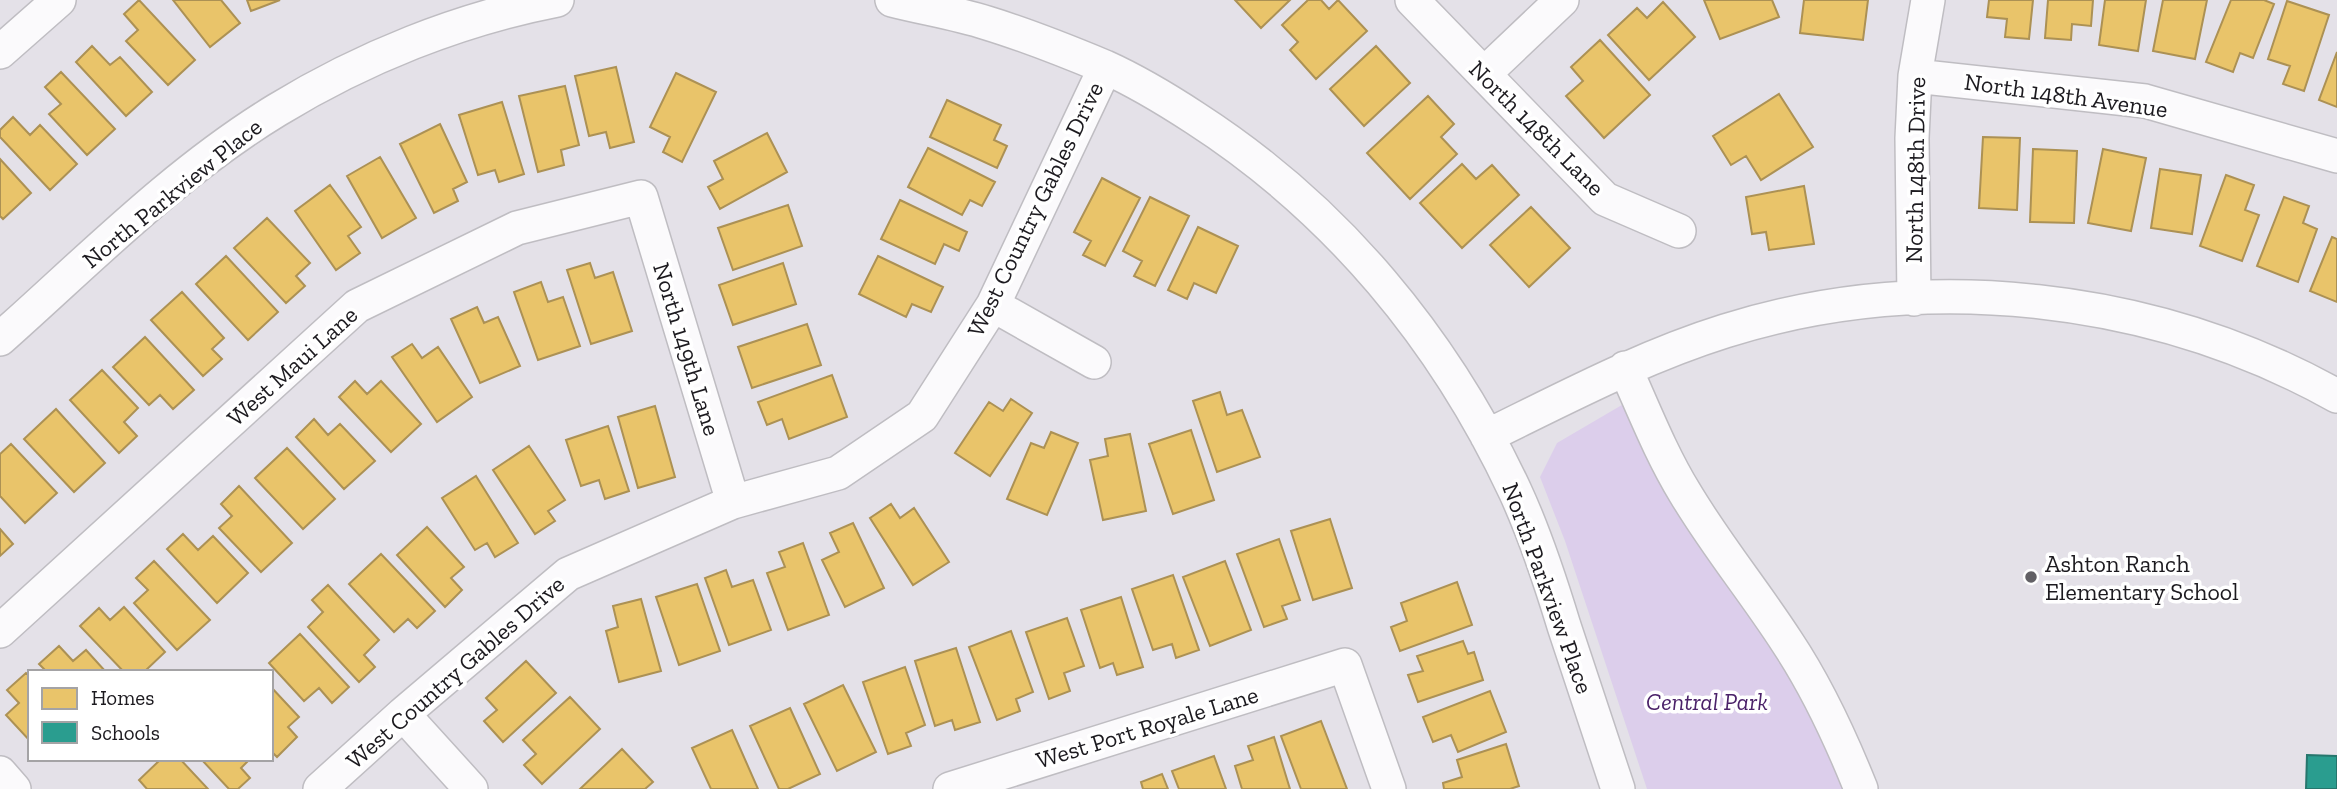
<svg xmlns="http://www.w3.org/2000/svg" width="2337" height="789" font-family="'Zilla Slab',serif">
<rect width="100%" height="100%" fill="#e4e1e8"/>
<path fill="#dcceeb" d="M 1627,402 L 1785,667 L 1818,732 L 1843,789 L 1647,789 L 1565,541 L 1540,477 L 1557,443 Z"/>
<path fill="#e9c46a" stroke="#ac9154" stroke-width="2" d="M 139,0 L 195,60 L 168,85 L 126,41 L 138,30 L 124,14 Z
M 173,0 L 221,0 L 240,23 L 210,47 Z
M 247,0 L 280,0 L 251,11 Z
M 1235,0 L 1290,0 L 1261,28 Z
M 1308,0 L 1321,0 L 1329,9 L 1338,0 L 1367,31 L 1316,79 L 1290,50 L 1298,42 L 1282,25 Z
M 1704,0 L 1772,0 L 1779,17 L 1720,39 Z
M 1804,0 L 1868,0 L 1863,40 L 1800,33 Z
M 1989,0 L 2033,0 L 2029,39 L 2005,37 L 2007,19 L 1987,17 Z
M 2048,0 L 2093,0 L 2091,26 L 2072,24 L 2071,40 L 2045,38 Z
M 2105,0 L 2146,0 L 2138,51 L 2099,45 Z
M 2163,0 L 2207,0 L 2195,59 L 2153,51 Z
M 2231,0 L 2264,0 L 2274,4 L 2253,58 L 2240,53 L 2233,72 L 2206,62 Z
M 2287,1 L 2329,15 L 2304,91 L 2283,84 L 2290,66 L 2268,59 Z
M 1663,2 L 1695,37 L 1649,80 L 1608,35 L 1637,8 L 1647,18 Z
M 1600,40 L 1650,95 L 1604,138 L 1566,96 L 1583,81 L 1571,67 Z
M 92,46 L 110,65 L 120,57 L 152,92 L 126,116 L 76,62 Z
M 1376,46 L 1410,83 L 1364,126 L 1330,89 Z
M 2337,52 L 2337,107 L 2319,100 Z
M 616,67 L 634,142 L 610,148 L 606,132 L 589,136 L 575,76 Z
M 61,72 L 115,129 L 87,155 L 49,114 L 61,104 L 45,87 Z
M 676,73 L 716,92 L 682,162 L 663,152 L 670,137 L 650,127 Z
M 565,86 L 579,145 L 561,150 L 564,165 L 538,172 L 519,96 Z
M 1779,94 L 1813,147 L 1761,180 L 1746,156 L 1731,165 L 1713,136 Z
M 1428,96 L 1454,124 L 1441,137 L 1457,154 L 1410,199 L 1367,153 Z
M 947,100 L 1001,125 L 994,140 L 1007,146 L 997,168 L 930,137 Z
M 502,102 L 524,174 L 499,182 L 495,170 L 478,175 L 459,115 Z
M 13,117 L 30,135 L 40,125 L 77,164 L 50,190 L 0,137 L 0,130 Z
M 440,124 L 467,182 L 453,189 L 458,201 L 434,213 L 400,144 Z
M 767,133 L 787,172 L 720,209 L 708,187 L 723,179 L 714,161 Z
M 1983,137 L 2020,138 L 2017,210 L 1979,208 Z
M 928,148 L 995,182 L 982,206 L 970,200 L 962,215 L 908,187 Z
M 2033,149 L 2077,151 L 2074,223 L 2030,222 Z
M 2103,149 L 2146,158 L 2131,231 L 2088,223 Z
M 380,157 L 416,218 L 382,238 L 347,176 Z
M 0,159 L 31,193 L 3,219 L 0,216 Z
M 1462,164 L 1476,179 L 1492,165 L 1519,195 L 1462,248 L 1420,203 Z
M 2160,169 L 2201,175 L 2192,234 L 2151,228 Z
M 2226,175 L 2254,185 L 2245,210 L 2259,215 L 2242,261 L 2200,246 Z
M 1102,178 L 1140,198 L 1105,266 L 1083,255 L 1091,241 L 1074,232 Z
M 330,185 L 361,227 L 348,236 L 360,253 L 336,270 L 295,211 Z
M 1804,186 L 1814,244 L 1769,250 L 1766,232 L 1752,234 L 1746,197 Z
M 1150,197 L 1189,216 L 1155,286 L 1134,276 L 1142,261 L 1123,251 Z
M 2284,197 L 2309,206 L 2303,223 L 2317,229 L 2298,282 L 2257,266 Z
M 900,200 L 967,232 L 959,251 L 944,244 L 935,264 L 881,239 Z
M 788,205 L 802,246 L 733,270 L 718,228 Z
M 1531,207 L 1570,248 L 1529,287 L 1490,245 Z
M 267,218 L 310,263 L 296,276 L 305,286 L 286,303 L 234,248 Z
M 1198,227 L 1238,246 L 1216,293 L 1194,283 L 1187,299 L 1168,290 Z
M 2332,237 L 2337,239 L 2337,302 L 2310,291 Z
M 226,256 L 278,312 L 248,340 L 196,284 Z
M 878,256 L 943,287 L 931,312 L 912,304 L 906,317 L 859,294 Z
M 590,263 L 595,278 L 613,272 L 632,331 L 591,344 L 567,270 Z
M 783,263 L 796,304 L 733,325 L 719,285 Z
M 541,282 L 548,302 L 563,297 L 580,346 L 538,360 L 514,292 Z
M 182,292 L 224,338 L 212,349 L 222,359 L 203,376 L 151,320 Z
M 477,307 L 484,323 L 498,317 L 520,366 L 480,383 L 451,319 Z
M 807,324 L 821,365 L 752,388 L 738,347 Z
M 145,337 L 194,390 L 173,409 L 160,395 L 149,405 L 113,367 Z
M 412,344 L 422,358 L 438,347 L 472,397 L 437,422 L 392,357 Z
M 102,370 L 138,408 L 124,422 L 137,436 L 119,453 L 70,400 Z
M 832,375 L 847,417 L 789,439 L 782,419 L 767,425 L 758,402 Z
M 355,381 L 367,394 L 381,381 L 421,424 L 391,452 L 339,397 Z
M 1220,392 L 1227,415 L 1242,410 L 1260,457 L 1217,472 L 1193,401 Z
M 1011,399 L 1032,413 L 990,476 L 955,453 L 989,402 L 1003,411 Z
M 655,406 L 675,477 L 638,488 L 618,417 Z
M 56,409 L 105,463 L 74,492 L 24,439 Z
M 314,419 L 328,435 L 340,424 L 375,461 L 344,489 L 296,437 Z
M 608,426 L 629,491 L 605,499 L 599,480 L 581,486 L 566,440 Z
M 1191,430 L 1214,500 L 1173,514 L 1149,444 Z
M 1051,432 L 1078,443 L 1047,515 L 1007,499 L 1031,443 L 1044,448 Z
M 1130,434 L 1146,511 L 1103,520 L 1090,460 L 1108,456 L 1105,439 Z
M 11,444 L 57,493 L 25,523 L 0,496 L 0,454 Z
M 529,446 L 565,500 L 548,511 L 555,521 L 535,534 L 493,470 Z
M 287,448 L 335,499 L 303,529 L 255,478 Z
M 476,476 L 518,543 L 495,557 L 487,543 L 475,550 L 442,498 Z
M 239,486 L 292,543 L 261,572 L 219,528 L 232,516 L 221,504 Z
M 891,504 L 900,518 L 914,508 L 949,562 L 913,585 L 870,518 Z
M 1330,519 L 1352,588 L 1313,600 L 1291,531 Z
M 853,523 L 884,588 L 845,607 L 822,560 L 839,552 L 830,533 Z
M 427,527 L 464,567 L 451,578 L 462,590 L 445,607 L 397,555 Z
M 0,529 L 13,544 L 0,556 Z
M 183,534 L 198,550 L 213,536 L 248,573 L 217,603 L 167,549 Z
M 1279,539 L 1300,600 L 1282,606 L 1287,619 L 1264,627 L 1237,554 Z
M 803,543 L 829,615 L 788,630 L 767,573 L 785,567 L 779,552 Z
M 381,554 L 435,611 L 417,628 L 408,619 L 394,632 L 349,584 Z
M 154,561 L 210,620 L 177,650 L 134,603 L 148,590 L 136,578 Z
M 1225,561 L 1251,630 L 1210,646 L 1183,577 Z
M 726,570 L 732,587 L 753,580 L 771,630 L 729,645 L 705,578 Z
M 1173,575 L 1199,650 L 1176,658 L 1172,644 L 1153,650 L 1132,589 Z
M 1457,582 L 1472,625 L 1400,651 L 1391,627 L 1407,621 L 1401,603 Z
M 697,584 L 720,651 L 679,665 L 656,597 Z
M 328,585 L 379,640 L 364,655 L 375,667 L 359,682 L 308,627 L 323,612 L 312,600 Z
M 1121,597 L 1143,667 L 1117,675 L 1113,663 L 1100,668 L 1081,610 Z
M 641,599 L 661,671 L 619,682 L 606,631 L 618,627 L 613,606 Z
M 124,607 L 165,652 L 144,672 L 124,672 L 80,626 L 99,608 L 110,620 Z
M 1067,618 L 1084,666 L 1064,673 L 1070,691 L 1049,699 L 1026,632 Z
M 1011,631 L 1033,692 L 1016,699 L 1020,711 L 997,720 L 969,647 Z
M 300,634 L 349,687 L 332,703 L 319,688 L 304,701 L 269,663 Z
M 1463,641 L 1468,654 L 1474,652 L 1483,680 L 1418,702 L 1408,675 L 1423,671 L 1417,656 Z
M 59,646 L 73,661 L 86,650 L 106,672 L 47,672 L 39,664 Z
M 956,648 L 980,722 L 955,730 L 952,720 L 935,726 L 915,661 Z
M 526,661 L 556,693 L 503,742 L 484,721 L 497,710 L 486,698 Z
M 905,667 L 925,725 L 906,733 L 911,746 L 888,754 L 863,682 Z
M 26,673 L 30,676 L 30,741 L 6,715 L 19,703 L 7,690 Z
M 843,685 L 876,752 L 837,771 L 804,704 Z
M 271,687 L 299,717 L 288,727 L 297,737 L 277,757 L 271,751 Z
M 1490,691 L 1506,732 L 1458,752 L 1451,735 L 1433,742 L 1423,717 Z
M 570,697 L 600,729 L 542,784 L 524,765 L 536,754 L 523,740 Z
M 790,708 L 820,774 L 788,789 L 779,789 L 750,726 Z
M 1321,721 L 1347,789 L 1301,789 L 1281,736 Z
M 732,730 L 758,789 L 711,789 L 692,748 Z
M 1274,737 L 1290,789 L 1242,789 L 1235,766 L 1253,760 L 1248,746 Z
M 1506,744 L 1519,786 L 1510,789 L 1444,789 L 1443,783 L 1462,777 L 1457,760 Z
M 622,749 L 653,782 L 645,789 L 580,789 Z
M 1214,756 L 1226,789 L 1179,789 L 1172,771 Z
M 161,759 L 180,759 L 208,789 L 147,789 L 139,780 Z
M 201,759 L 250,759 L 241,768 L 250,778 L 238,789 L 229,789 Z
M 1162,774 L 1168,789 L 1143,789 L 1141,782 Z"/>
<path fill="#2a9d8f" stroke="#26766d" stroke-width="2" d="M 2307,755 L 2337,756 L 2337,789 L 2306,789 Z"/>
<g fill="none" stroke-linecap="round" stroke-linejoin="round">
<defs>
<path id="minor" d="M 892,0 C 923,8 956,13 987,23 C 1023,34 1069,52 1105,67 C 1136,81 1166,99 1195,118 C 1336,209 1444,339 1515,491 C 1535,534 1550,580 1564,626 C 1582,680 1600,735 1618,789
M 1412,0 L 1605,199 L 1679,231
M 0,52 L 59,0
M 1484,74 L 1562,0
M 1915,76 L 2145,101 L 2337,156
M 1914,299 L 1912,138 L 1915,76 L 1928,0
M 993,305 L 1094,362
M 0,339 C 89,260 175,172 277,110 C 362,58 459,19 557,0
M 1625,368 C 1644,410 1661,454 1685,493 C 1716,545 1754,591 1787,642 C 1817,687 1841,739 1861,789
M 1487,436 C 1565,398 1642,357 1725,331 C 1926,268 2154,294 2337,396
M 0,631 L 357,306 L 517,228 L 641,197 L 733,502
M 403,714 L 471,789
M 0,773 L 14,789
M 320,789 L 403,714 L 568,574 L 733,502 L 838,473 L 922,416 L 993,305 L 1105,68
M 950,789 L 1345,665 L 1389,789"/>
</defs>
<use href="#minor" stroke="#bfbdc2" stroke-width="36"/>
<use href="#minor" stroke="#fbfafc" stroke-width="33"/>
</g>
<circle fill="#626065" stroke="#fff" stroke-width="2.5" cx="2031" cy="577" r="7"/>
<g text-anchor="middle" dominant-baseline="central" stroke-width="7" stroke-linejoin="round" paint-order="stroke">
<g font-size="24" fill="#1c1a1f" stroke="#fff">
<text transform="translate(2066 95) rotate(8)">North 148th Avenue</text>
<text transform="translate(1537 128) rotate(45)">North 148th Lane</text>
<text transform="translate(1915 170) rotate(-89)">North 148th Drive</text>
<text transform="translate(172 193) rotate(-39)">North Parkview Place</text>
<text transform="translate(1035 209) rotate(-64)">West Country Gables Drive</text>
<text transform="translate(687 349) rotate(73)">North 149th Lane</text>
<text transform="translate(292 366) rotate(-42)">West Maui Lane</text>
<text transform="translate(1548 588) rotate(70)">North Parkview Place</text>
<text transform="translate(455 672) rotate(-41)">West Country Gables Drive</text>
<text transform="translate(1147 727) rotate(-17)">West Port Royale Lane</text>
</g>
<g font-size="24" fill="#1c1a1f" stroke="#fff" text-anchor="start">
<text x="2045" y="563">Ashton Ranch<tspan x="2045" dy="28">Elementary School</tspan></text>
</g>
<g font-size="24" font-style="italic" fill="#4b2269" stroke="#fff">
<text x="1707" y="701">Central Park</text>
</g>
</g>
<rect x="28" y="670" width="245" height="91" fill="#ffffff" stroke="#a4a3a5" stroke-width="2"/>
<rect x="42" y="688" width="35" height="21" fill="#e9c46a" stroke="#a4a3a5" stroke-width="2"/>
<text x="91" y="705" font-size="21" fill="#1c1a1f">Homes</text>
<rect x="42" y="722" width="35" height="21" fill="#2a9d8f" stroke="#a4a3a5" stroke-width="2"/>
<text x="91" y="740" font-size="21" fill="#1c1a1f">Schools</text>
</svg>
